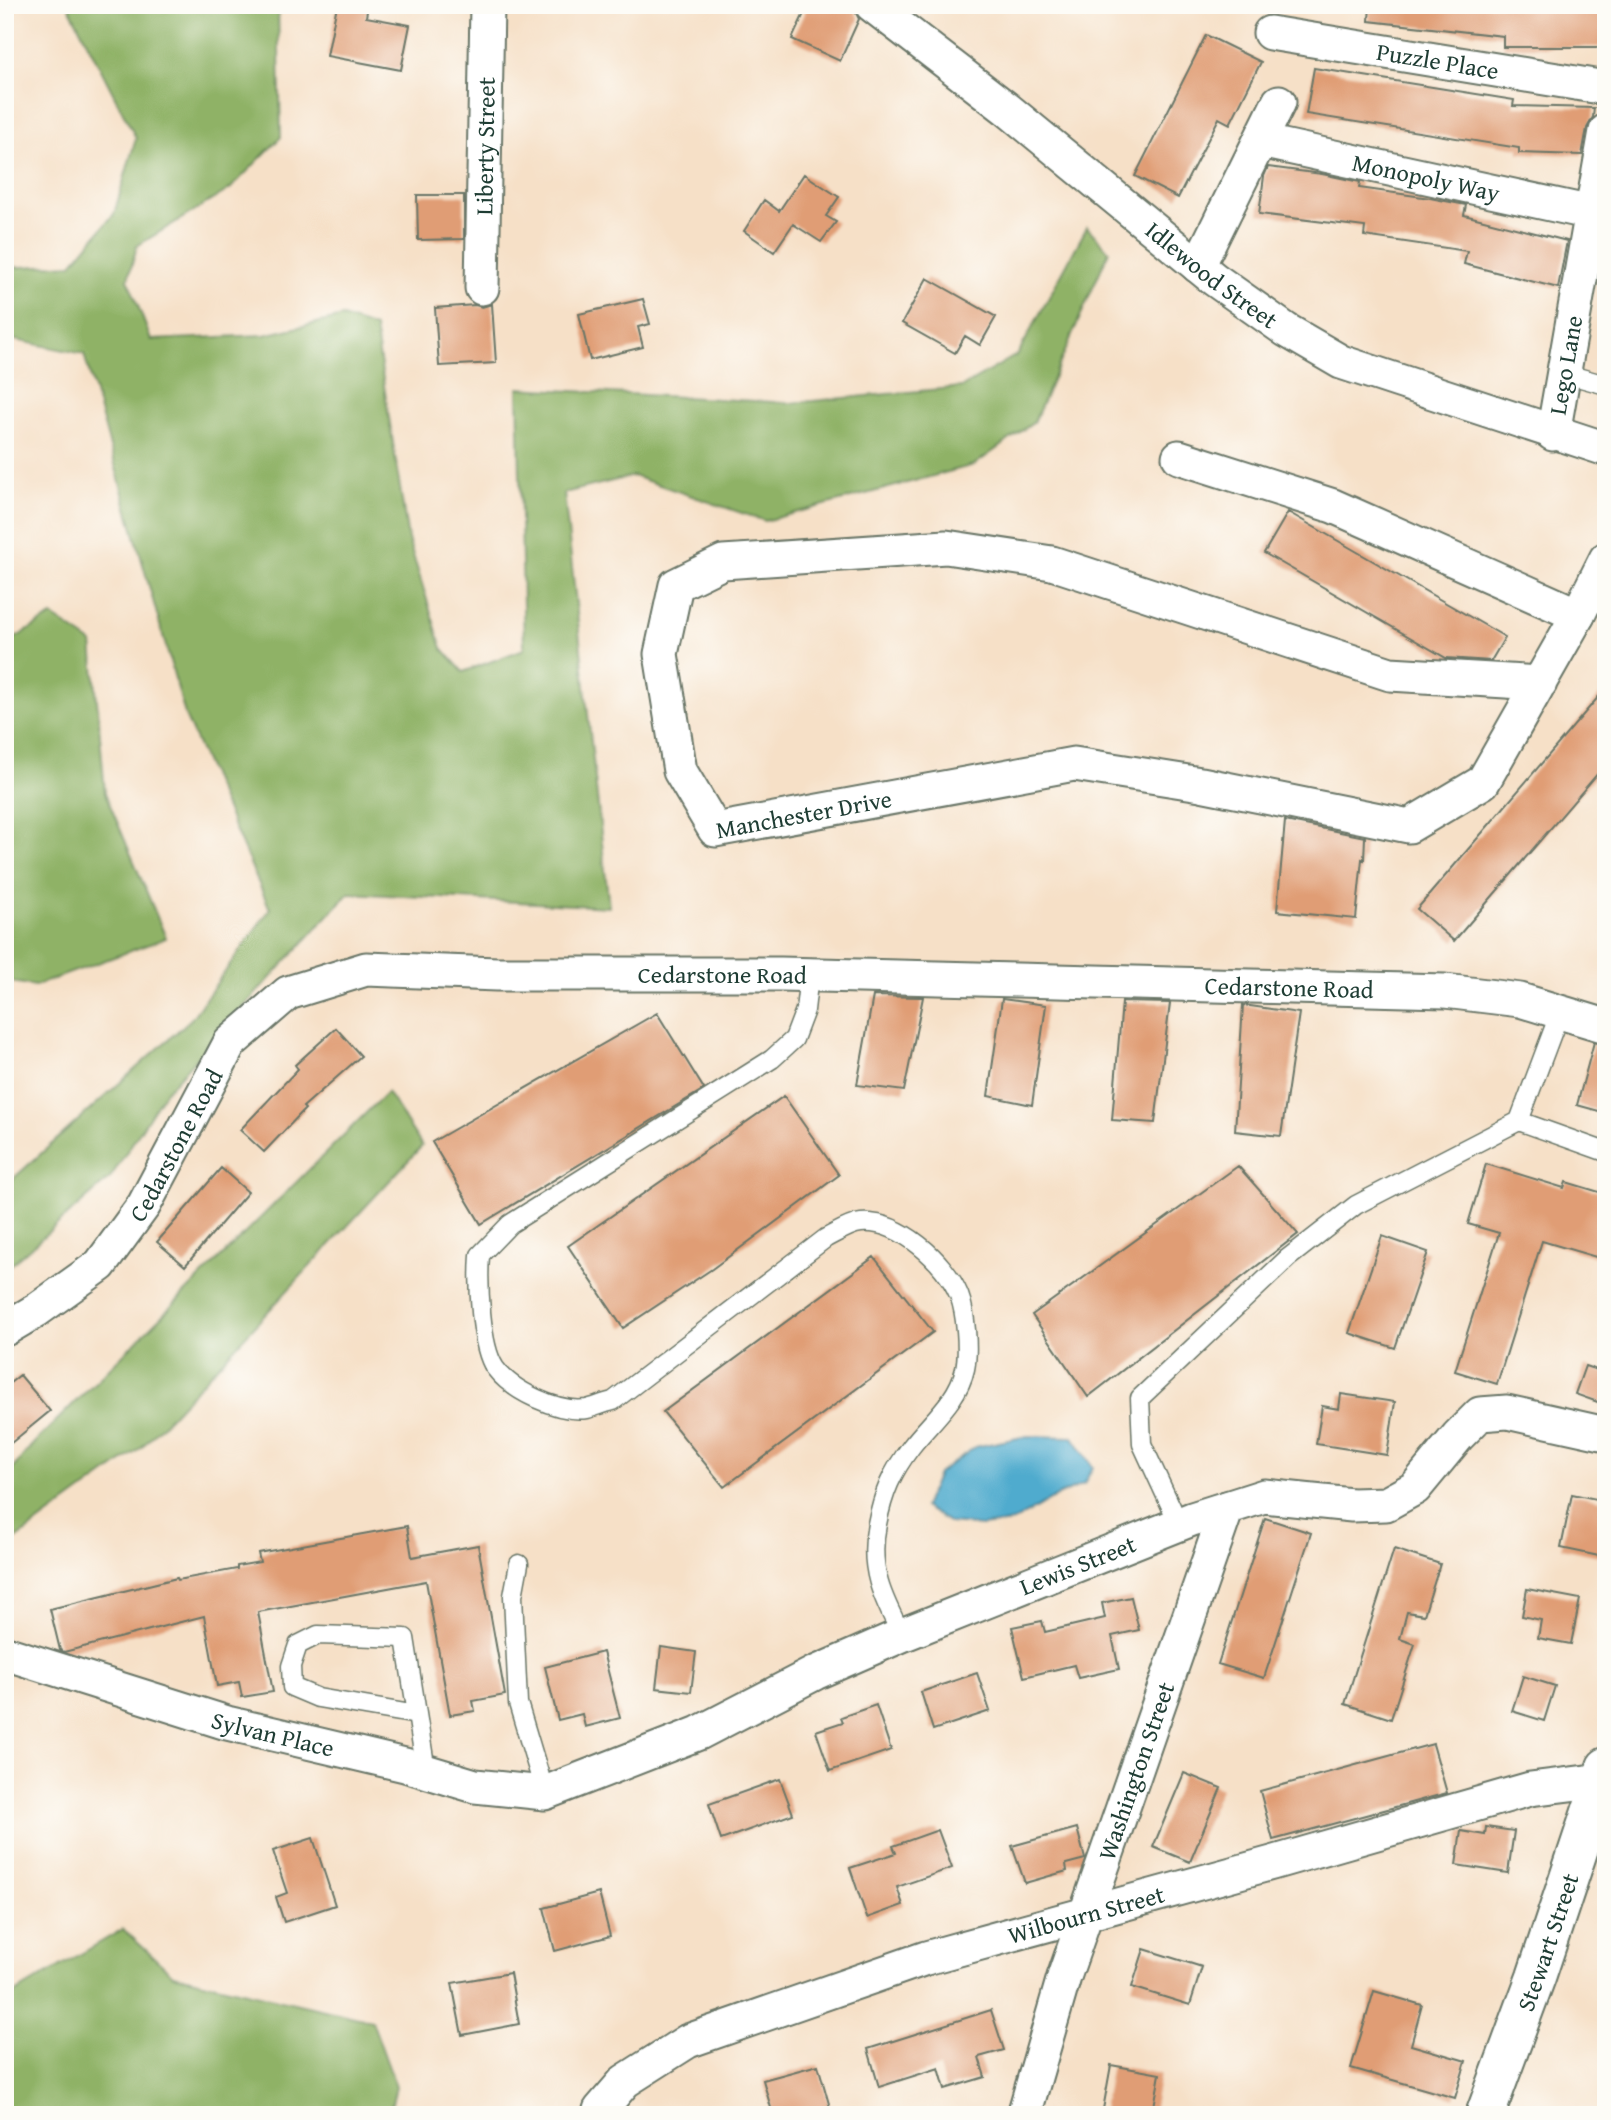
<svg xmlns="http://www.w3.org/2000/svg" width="1611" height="2120" font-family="'Gentium Book Plus',serif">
<rect width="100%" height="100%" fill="#fdfcf7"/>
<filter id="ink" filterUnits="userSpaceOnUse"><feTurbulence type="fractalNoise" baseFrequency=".0143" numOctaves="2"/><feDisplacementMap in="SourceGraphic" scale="14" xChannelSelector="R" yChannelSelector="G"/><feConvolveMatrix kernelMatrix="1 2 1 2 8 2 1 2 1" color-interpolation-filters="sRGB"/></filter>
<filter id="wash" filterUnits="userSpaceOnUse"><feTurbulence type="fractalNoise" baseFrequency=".00686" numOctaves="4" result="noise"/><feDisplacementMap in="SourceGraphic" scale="28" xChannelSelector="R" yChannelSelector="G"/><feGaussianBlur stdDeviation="1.57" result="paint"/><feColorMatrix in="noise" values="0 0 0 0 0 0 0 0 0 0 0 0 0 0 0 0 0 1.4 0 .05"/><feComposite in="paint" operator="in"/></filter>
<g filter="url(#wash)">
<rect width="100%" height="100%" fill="#f6e0c7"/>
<path fill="#8fb266" stroke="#57784d" stroke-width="2" d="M 68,5 L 278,5 L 281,137 L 230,189 L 137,246 L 128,279 L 151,340 L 264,335 L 343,317 L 375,328 L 408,539 L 442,648 L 463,672 L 524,649 L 518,388 L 791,403 L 962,387 L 1018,354 L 1087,227 L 1109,251 L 1034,422 L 974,465 L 765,521 L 633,476 L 564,493 L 609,907 L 349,893 L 165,1092 L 110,1178 L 5,1270 L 5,1186 L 191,1019 L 270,909 L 186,718 L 84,354 L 5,338 L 5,268 L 72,264 L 114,214 L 136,138 Z
M 52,616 L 92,643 L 105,793 L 166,938 L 35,986 L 5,981 L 5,644 Z
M 387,1092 L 422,1146 L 141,1448 L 5,1547 L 5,1478 L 32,1445 Z
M 123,1929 L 173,1975 L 372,2021 L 396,2087 L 389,2115 L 5,2115 L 5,1999 Z"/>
<path fill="#50abce" stroke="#387481" stroke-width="2" d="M 1027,1436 L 1073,1437 L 1093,1467 L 1084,1484 L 1057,1496 L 1013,1522 L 982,1526 L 950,1523 L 924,1507 L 938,1474 L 975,1447 Z"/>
<g id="blocks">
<path fill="#e09d74" d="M 337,5 L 368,5 L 366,17 L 410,25 L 401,70 L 327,56 Z
M 808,5 L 846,5 L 854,9 L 859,19 L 840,61 L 792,39 Z
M 1370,5 L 1606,5 L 1606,47 L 1503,47 L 1503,36 L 1369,21 Z
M 1206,35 L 1261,62 L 1230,124 L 1219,118 L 1178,198 L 1135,176 Z
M 1314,68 L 1514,100 L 1513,106 L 1594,108 L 1593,117 L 1587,128 L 1582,155 L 1519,153 L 1519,148 L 1306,114 Z
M 1268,167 L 1322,174 L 1360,182 L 1359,188 L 1430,198 L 1466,205 L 1464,215 L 1567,241 L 1558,288 L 1464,264 L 1467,251 L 1364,236 L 1365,227 L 1259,214 L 1264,176 Z
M 804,174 L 839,197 L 826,216 L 836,222 L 821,242 L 793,224 L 774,252 L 744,231 L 764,200 L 779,211 Z
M 417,195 L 464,195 L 464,239 L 418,240 Z
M 927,278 L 996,317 L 980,345 L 965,336 L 955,353 L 902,323 Z
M 643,299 L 650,324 L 638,327 L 643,347 L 590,360 L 579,314 Z
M 492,304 L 496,363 L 439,366 L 435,308 L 475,305 L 482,307 Z
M 1288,512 L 1505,637 L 1491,661 L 1446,658 L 1264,553 Z
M 1606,688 L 1606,764 L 1454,941 L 1417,909 Z
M 1285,821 L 1365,837 L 1364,860 L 1362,859 L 1356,919 L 1277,911 Z
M 873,996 L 923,997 L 904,1091 L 857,1085 Z
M 1002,999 L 1046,1005 L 1032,1105 L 988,1096 Z
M 1122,1002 L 1170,1003 L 1155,1123 L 1112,1120 Z
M 1243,1005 L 1299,1013 L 1281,1136 L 1235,1131 Z
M 657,1013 L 704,1089 L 481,1224 L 432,1142 Z
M 336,1028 L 361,1056 L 303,1107 L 305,1109 L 264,1152 L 240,1130 L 298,1069 L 295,1065 Z
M 1594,1042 L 1606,1045 L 1606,1113 L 1577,1105 Z
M 784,1096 L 839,1175 L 712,1269 L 623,1328 L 568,1246 Z
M 1486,1164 L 1564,1188 L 1566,1182 L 1606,1194 L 1606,1260 L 1542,1241 L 1497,1384 L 1455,1371 L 1499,1233 L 1468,1224 Z
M 1238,1166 L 1298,1234 L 1088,1397 L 1032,1315 Z
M 221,1168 L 248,1192 L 185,1266 L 157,1242 Z
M 1382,1236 L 1428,1252 L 1395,1348 L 1349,1333 Z
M 874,1257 L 933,1332 L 724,1487 L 663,1412 Z
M 1585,1366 L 1606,1373 L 1606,1405 L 1575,1394 Z
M 20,1375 L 50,1411 L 5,1448 L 5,1387 Z
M 1341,1394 L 1395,1402 L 1387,1455 L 1316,1444 L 1322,1406 L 1339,1409 Z
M 1572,1494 L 1606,1501 L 1606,1522 L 1599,1556 L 1561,1548 Z
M 1265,1518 L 1311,1533 L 1264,1678 L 1218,1664 Z
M 407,1526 L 412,1557 L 478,1545 L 505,1695 L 473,1701 L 475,1711 L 450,1715 L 426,1581 L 258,1612 L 273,1692 L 242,1697 L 239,1682 L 217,1686 L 204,1616 L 64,1652 L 60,1650 L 50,1609 L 177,1578 L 178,1580 L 237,1569 L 237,1566 L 260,1562 L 258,1553 Z
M 1394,1549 L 1440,1564 L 1424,1615 L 1407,1612 L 1400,1639 L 1415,1644 L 1391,1719 L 1345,1704 Z
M 1527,1589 L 1580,1599 L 1571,1644 L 1538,1638 L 1541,1620 L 1522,1616 Z
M 1131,1597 L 1139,1630 L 1112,1636 L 1119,1669 L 1078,1678 L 1074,1665 L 1024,1677 L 1012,1627 L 1042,1621 L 1045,1632 L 1105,1618 L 1102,1603 Z
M 661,1647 L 696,1652 L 691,1692 L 656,1688 Z
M 603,1652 L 620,1718 L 585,1727 L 582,1714 L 558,1720 L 545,1667 Z
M 977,1673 L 990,1711 L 933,1730 L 921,1692 Z
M 1523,1676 L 1555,1686 L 1544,1721 L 1512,1711 Z
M 876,1705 L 891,1750 L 830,1771 L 816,1731 L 843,1722 L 841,1717 Z
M 1433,1744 L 1447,1793 L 1273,1840 L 1260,1791 Z
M 1184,1773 L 1221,1788 L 1190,1862 L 1153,1847 Z
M 780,1779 L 793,1814 L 721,1840 L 709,1804 Z
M 1486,1827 L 1514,1831 L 1508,1873 L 1456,1865 L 1461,1831 L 1485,1835 Z
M 1077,1828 L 1085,1859 L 1066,1864 L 1067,1871 L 1025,1883 L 1012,1846 Z
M 938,1830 L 952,1868 L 897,1887 L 903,1905 L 867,1918 L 850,1868 L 896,1853 L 893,1846 Z
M 313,1838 L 335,1905 L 284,1922 L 276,1897 L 287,1893 L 273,1851 Z
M 599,1893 L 610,1936 L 555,1951 L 544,1908 Z
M 1144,1949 L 1202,1967 L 1190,2005 L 1132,1987 Z
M 510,1973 L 519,2024 L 462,2035 L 452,1983 Z
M 1374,1991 L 1422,2005 L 1411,2045 L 1466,2061 L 1455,2098 L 1351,2068 Z
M 991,2010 L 1004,2050 L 979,2057 L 985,2077 L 945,2089 L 939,2068 L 879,2087 L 868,2049 Z
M 818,2065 L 831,2111 L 817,2115 L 773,2115 L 763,2080 Z
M 1111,2065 L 1160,2074 L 1153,2112 L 1141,2110 L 1140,2115 L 1102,2115 Z"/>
</g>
</g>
<g filter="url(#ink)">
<use href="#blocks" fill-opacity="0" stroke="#6a7667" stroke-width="2"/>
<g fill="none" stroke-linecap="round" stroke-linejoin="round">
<defs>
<path id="service" d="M 1563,373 L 1606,385
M 809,975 L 805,1010 L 794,1039 L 772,1059 L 510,1224 L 480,1255 C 478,1282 480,1346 495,1368 C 512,1391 558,1413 587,1409 C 595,1407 604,1403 613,1401 L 826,1238 C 836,1233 850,1224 861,1223 C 899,1220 945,1261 959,1295 C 966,1313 969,1350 965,1369 C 958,1401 930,1422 911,1447 C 892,1472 883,1493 877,1524 C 868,1568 882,1597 902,1635
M 1560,1012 L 1519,1121 L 1606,1152
M 1179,1524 L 1142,1444 L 1140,1398 L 1288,1258 L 1356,1205 L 1519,1121
M 519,1564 L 513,1596 L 518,1703 L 545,1793
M 417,1715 L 318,1698 L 292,1687 L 291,1666 L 298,1645 L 318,1635 L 405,1638 L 426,1771"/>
<g id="minor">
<path id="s1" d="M 872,5 L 1007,109 L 1214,279 L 1286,330 L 1341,362 L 1606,449"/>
<path id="s2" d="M 1270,33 L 1606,88"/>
<path id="s3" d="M 1260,141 L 1592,213"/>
<path d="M 1198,266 L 1279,102"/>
<path id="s4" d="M 482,288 L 487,5"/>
<path id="s5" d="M 1553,434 L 1606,131"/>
<path d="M 1179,457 L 1333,506 L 1578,615"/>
<path id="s6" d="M 1540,683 L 1390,674 L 1052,563 L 946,547 L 723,562 L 676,585 L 661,654 L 680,771 L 715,830 L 1074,764 L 1201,784 L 1409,826 L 1483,782 L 1578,615 L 1606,559"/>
<path id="s7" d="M 5,1329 L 37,1310 L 100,1265 L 144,1205 L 230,1043 L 288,993 L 366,969 L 497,974 L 781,974 L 1445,991 L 1520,1000 L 1606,1026"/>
<path id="s8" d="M 5,1653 L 227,1723 L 405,1765 L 475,1786 L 545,1793 L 699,1733 L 815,1673 L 902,1635 L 1192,1519 L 1264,1496 L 1352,1505 L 1386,1504 L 1415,1488 L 1458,1436 L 1480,1414 L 1507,1412 L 1606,1434"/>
<path id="s9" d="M 599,2115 L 600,2110 L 625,2081 L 688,2041 L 926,1958 L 1272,1863 L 1530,1789 L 1602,1780"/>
<path id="s10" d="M 1024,2115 L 1064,1977 L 1227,1508"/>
</g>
<g id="tertiary">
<path id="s11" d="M 1485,2115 L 1536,1977 L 1606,1767"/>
</g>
</defs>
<use href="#service" stroke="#6a7667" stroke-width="21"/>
<use href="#minor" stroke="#6a7667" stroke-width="37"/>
<use href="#tertiary" stroke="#6a7667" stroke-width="42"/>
<use href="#service" stroke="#fff" stroke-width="18"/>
<use href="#minor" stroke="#fff" stroke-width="33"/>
<use href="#tertiary" stroke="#fff" stroke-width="38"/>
</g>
</g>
<g text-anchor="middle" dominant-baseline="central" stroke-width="5" stroke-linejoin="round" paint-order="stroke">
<g font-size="24" fill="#1f3d34" stroke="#fdfcf7">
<text stroke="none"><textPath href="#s2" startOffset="170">Puzzle Place</textPath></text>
<text stroke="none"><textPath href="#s4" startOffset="142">Liberty Street</textPath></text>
<text stroke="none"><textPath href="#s3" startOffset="170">Monopoly Way</textPath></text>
<text stroke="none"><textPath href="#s1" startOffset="434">Idlewood Street</textPath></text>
<text stroke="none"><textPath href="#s5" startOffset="70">Lego Lane</textPath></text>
<text stroke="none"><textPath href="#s6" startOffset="1237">Manchester Drive</textPath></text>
<text stroke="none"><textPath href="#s7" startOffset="887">Cedarstone Road</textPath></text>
<text stroke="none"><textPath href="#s7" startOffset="1454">Cedarstone Road</textPath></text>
<text stroke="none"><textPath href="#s7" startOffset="257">Cedarstone Road</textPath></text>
<text stroke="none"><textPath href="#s8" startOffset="1139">Lewis Street</textPath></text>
<text stroke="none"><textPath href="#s8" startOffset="280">Sylvan Place</textPath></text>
<text stroke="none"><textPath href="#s10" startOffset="362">Washington Street</textPath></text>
<text stroke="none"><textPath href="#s9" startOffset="536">Wilbourn Street</textPath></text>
<text stroke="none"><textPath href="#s11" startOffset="184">Stewart Street</textPath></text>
</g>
</g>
<rect width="1611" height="2120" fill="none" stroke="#fdfcf7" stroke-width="28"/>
</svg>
